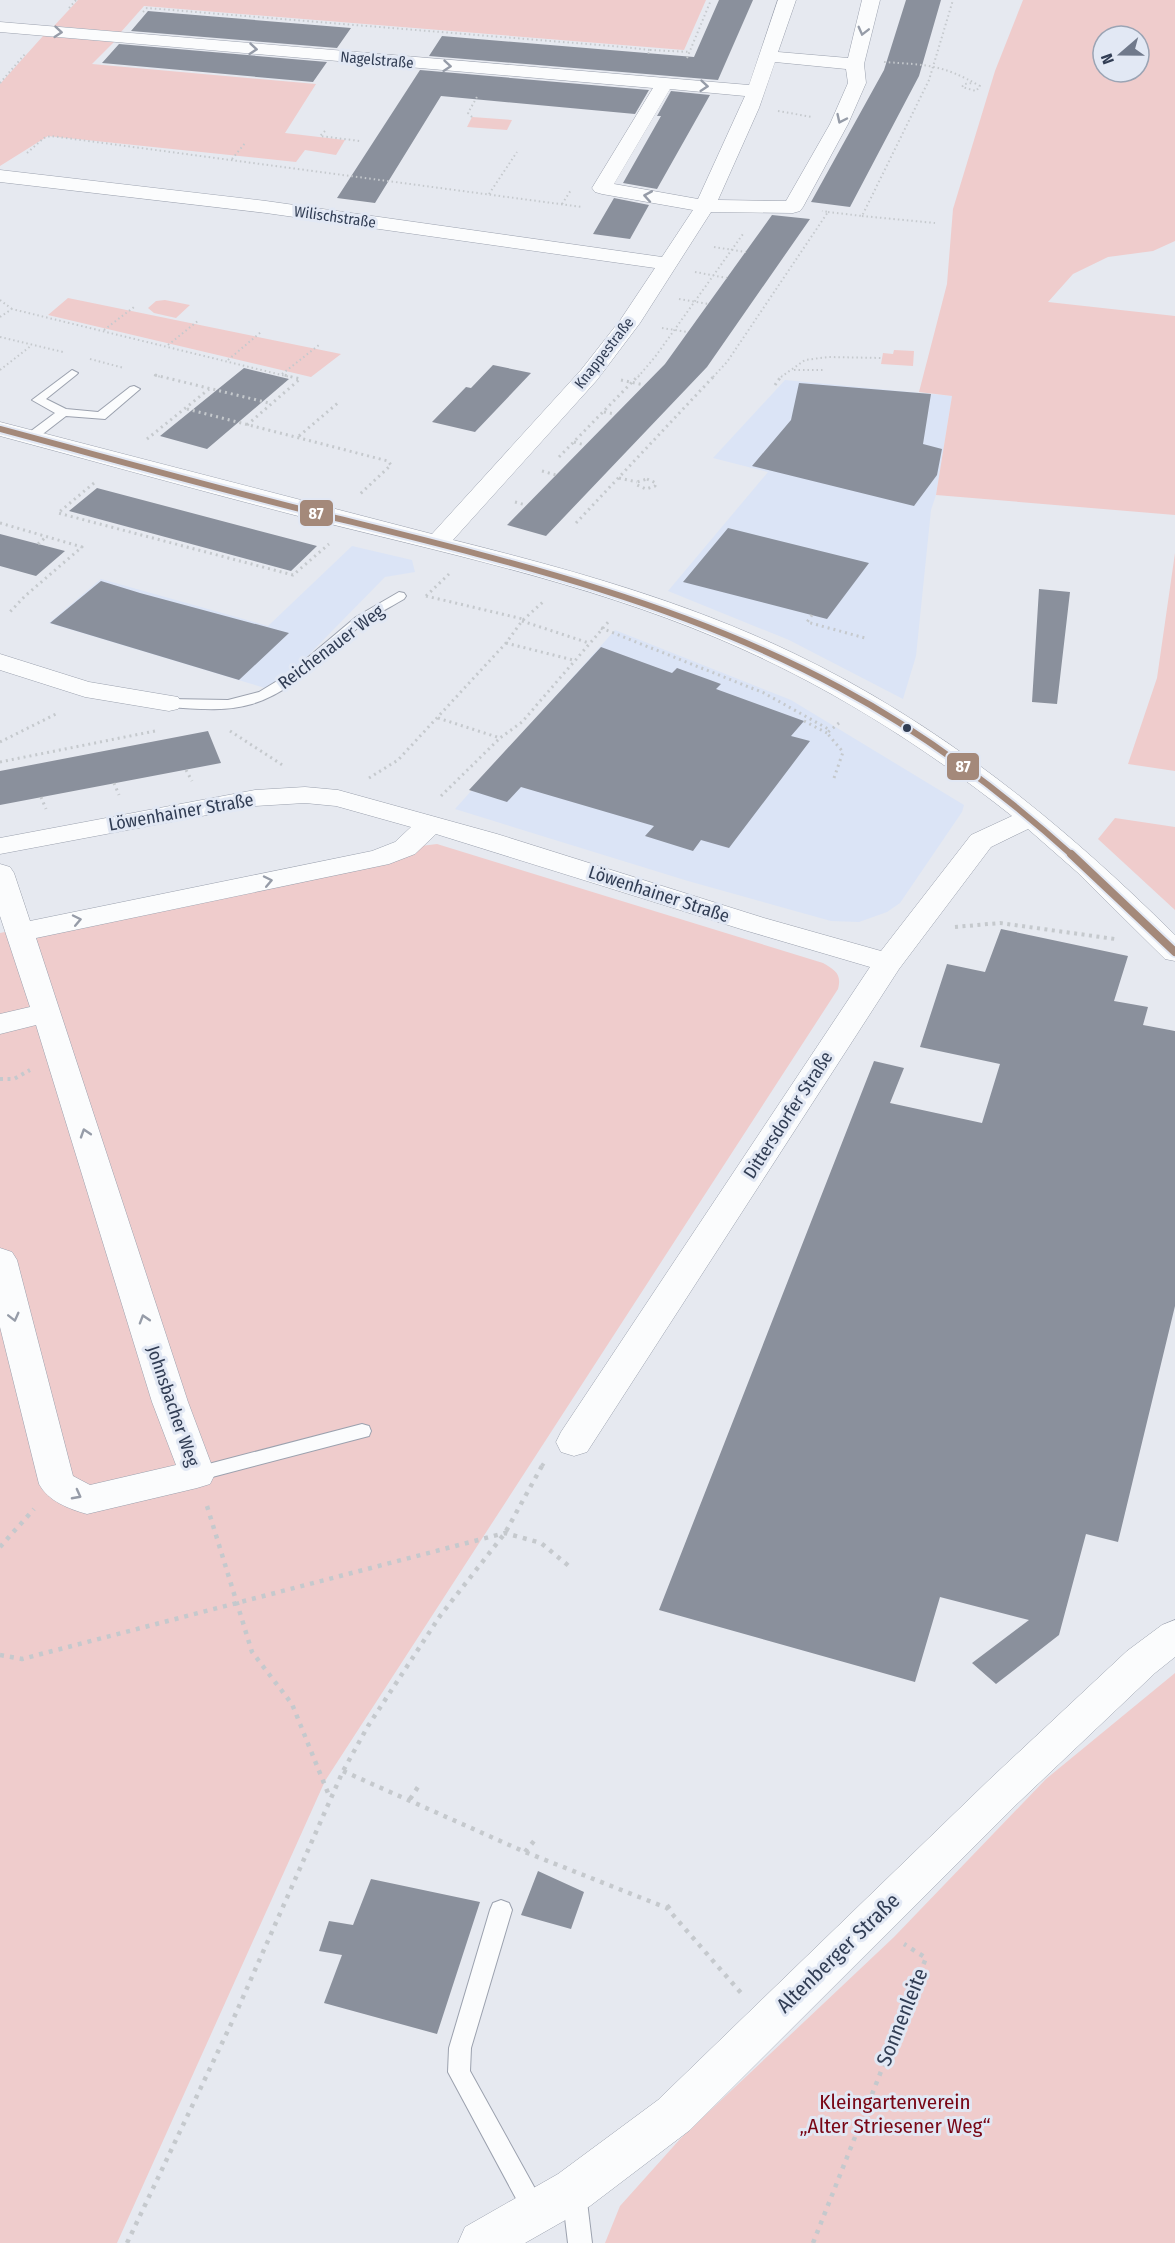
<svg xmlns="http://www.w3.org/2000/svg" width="1175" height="2243" font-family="'Fira Sans Condensed',sans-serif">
<rect width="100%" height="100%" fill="#e6e9f0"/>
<path fill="#dbe4f6" d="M 785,380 L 952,396 L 936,495 L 931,510 L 916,656 L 903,699 L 789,640 L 668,591 L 768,472 L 713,458 Z
M 352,546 L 412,560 L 415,572 L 385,577 L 283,681 L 265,688 L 49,623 L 101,579 L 268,626 Z
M 615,630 L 791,700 L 964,805 L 962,812 L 900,903 L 887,912 L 859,922 L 831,921 L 688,881 L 455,809 Z"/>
<path fill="#efcccc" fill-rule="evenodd" d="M 78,0 L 706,0 L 684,50 L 144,6 L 121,32 L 54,26 Z
M 1023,0 L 1175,0 L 1175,241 L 1153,251 L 1108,257 L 1073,274 L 1048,302 L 1175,316 L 1175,515 L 936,495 L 952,396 L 919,392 L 947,284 L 953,209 L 995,71 ZM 1103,36 L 1139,36 L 1139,72 L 1103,72 Z
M 43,36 L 114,42 L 92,64 L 316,84 L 285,133 L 345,140 L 336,155 L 305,150 L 296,162 L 48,136 L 0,166 L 0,84 Z
M 472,117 L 512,120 L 507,130 L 467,127 Z
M 68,298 L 341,354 L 311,377 L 48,315 Z
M 165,300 L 190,305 L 176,318 L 154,313 L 148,308 L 156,301 Z
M 894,350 L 914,351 L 913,366 L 881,364 L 883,353 L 893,354 Z
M 1175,553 L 1175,771 L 1128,764 L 1157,678 Z
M 1115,818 L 1175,827 L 1175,910 L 1098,839 Z
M 437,844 L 823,963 C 835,970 842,974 838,989 L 325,1781 L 117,2243 L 0,2243 L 0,933 L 405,848 Z
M 1175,1673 L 1175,2243 L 605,2243 L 620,2206 L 681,2138 L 894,1937 L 1046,1779 Z"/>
<path fill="#8a909c" d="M 719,0 L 753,0 L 718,80 L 429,56 L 442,36 L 694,57 Z
M 906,0 L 941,0 L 919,76 L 850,207 L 811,202 L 884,70 Z
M 148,11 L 171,13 L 351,28 L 337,48 L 131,31 Z
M 119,44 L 327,62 L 313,82 L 102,63 Z
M 420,70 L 649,90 L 635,114 L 441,96 L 375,203 L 337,198 Z
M 671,91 L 710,95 L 657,189 L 623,183 L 661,116 L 657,116 Z
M 614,198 L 649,205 L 630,239 L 593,234 Z
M 772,215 L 810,219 L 707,367 L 546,536 L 507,525 L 665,364 Z
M 493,365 L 531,373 L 475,432 L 432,422 L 466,387 L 471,388 Z
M 244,368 L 289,379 L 207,449 L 160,436 Z
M 799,383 L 931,394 L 923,444 L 942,449 L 937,475 L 914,506 L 752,466 L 791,420 Z
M 97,488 L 317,546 L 291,571 L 69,511 Z
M 728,528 L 869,563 L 827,619 L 683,582 Z
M 0,534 L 65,551 L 36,576 L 0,566 Z
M 101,581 L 140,593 L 289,633 L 239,680 L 50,623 Z
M 1039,589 L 1070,592 L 1057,704 L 1032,702 Z
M 601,647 L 672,673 L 677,668 L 721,684 L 716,689 L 804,721 L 791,736 L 810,741 L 729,848 L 701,840 L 693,851 L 645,836 L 654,826 L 521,787 L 507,802 L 469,790 Z
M 208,731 L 221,763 L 0,805 L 0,771 Z
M 1001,929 L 1128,956 L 1114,1001 L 1148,1007 L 1143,1025 L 1175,1031 L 1175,1306 L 1118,1542 L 1086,1534 L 1059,1635 L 996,1684 L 972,1663 L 1029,1620 L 940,1597 L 915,1682 L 659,1610 L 874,1061 L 904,1068 L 890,1103 L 982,1123 L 1000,1064 L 920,1047 L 947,964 L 985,972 Z
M 538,1871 L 584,1892 L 571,1929 L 521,1915 Z
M 371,1879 L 480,1902 L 437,2034 L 324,2003 L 342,1955 L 319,1951 L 329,1921 L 353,1925 Z"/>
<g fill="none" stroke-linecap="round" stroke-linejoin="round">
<defs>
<path id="lane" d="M 72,370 L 78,373 L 76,375 L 46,399 L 66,409 L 98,412 L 130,387 L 134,386 L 140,389 L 105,419 L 66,416 L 35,440 L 27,440 L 27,434 L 55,413 L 32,400 Z
M 399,592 L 404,593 L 406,596 L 404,599 C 389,608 374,615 360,626 C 325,654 297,690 252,704 C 225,712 197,709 169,707 L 162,703 L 169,699 L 228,700 L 259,692 L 287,675 L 356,617 Z
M 362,1424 L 369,1426 L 371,1431 L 369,1436 L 197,1481 L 190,1479 L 188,1474 L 190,1469 L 197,1467 Z
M 501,1900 L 509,1903 L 512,1910 L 471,2048 L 470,2071 L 543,2203 L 547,2211 L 543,2219 L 535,2223 L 527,2219 L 448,2072 L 449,2048 L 490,1910 L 493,1903 Z
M 574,2181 L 582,2185 L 586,2193 L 592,2243 L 568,2243 L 562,2193 L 566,2185 Z"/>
<path id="street" d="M 778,0 L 796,0 L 778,52 L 848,58 L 862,0 L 880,0 L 864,64 L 866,83 L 848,124 L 803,207 L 800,211 L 793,213 L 711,212 L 640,323 L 597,380 L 453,540 C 569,569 685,601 793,653 C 939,723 1061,822 1175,935 L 1175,961 L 1165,959 L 1077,872 L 1028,829 L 991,847 L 899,969 L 587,1452 L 574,1456 L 561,1452 L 556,1442 L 561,1432 L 870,967 L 744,930 L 436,834 L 415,854 L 389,864 L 36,938 L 188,1402 L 215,1474 L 210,1484 L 197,1488 L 87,1514 C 69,1509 48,1501 39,1484 L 0,1327 L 0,1248 L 12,1252 L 17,1260 L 73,1476 L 90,1485 L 176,1465 L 152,1402 L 36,1025 L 0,1034 L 0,1014 L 30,1007 L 0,916 L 0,864 L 10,867 L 14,873 L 30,921 L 372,851 L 395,842 L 411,827 L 336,806 L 305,803 L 255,806 L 0,854 L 0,838 L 255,790 L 305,787 L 338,790 L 497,834 L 764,918 L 881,951 L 971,835 L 1012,816 C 921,744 824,683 717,638 C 584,582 441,552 302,517 C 201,491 101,463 0,436 L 0,422 L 432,534 L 581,370 L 621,319 L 655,268 L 266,213 L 0,182 L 0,170 L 266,201 L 662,257 L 693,210 L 602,194 L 595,192 L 592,188 L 653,88 L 0,32 L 0,22 L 749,85 ZM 775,62 L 846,69 L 848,83 L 830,124 L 786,201 L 718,200 L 759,108 ZM 670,89 L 745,96 L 698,199 L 614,184 Z
M 0,654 L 89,682 L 178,697 L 182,703 L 178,709 L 169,711 L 85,697 L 0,670 Z
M 1175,1620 L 1175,1657 L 1155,1673 L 1018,1803 L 690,2130 L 590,2206 L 525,2243 L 458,2243 L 465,2227 L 558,2174 L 658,2100 L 990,1779 L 1127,1651 L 1162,1625 Z"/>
</defs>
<use href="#lane" stroke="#9ba1ae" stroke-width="2"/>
<use href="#street" stroke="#9ba1ae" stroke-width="1"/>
<path stroke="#c5c9cd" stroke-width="2" stroke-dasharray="1.5 3" stroke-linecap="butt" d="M 69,8 L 76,0
M 143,12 L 147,8 L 624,47 L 650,50 L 647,56
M 650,50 L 690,52
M 687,58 L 711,0
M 884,62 C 927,65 941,64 980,86 L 976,91 L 962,87 L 964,84 L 973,83
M 0,83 L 25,54
M 778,111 L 812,117
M 472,117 L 468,113 L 478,95
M 325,131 L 320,136 L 360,141
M 27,153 L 44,138 L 51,136 L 582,207
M 232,159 L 246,142
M 489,194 L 517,152
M 562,204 L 571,190
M 828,212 L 862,216 L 929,80 L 953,0
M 862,216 L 935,223
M 714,247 L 746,252
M 695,272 L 727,278
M 679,299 L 708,304
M 0,300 L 12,309
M 0,317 L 12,309 L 290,377
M 662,328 L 688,332
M 104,330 L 134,307
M 0,337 L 63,352
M 168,345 L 199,320
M 90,359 L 124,368
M 228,360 L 261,332
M 0,370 L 32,345
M 794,370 L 825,370
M 282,374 L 319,345
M 154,375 L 161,377
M 638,377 L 655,357 L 743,234
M 713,377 L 727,362 L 828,212 L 822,211
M 781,377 L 805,360 L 828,357 L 882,358"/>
<path stroke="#c5c9cd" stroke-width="3" stroke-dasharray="2 4" stroke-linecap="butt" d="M 155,375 L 269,403
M 621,380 L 644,385
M 775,385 L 782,375
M 187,409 L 388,461 L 391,465 L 359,495
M 604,412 L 615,414
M 247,425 L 300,379 L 284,375
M 299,436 L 339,402
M 147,439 L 209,389
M 574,442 L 585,445
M 559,457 L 639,375
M 542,471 L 556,475
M 619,478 L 637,482
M 647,479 L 656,483 L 655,486 L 646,489 L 637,485 L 637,482 Z
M 94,483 L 58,513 L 293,575 L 329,544
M 515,502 L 526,505
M 0,523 L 82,547 L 25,596 L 9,613
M 576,523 L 715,375
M 38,544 L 46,537
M 426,596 L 523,619
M 426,596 L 449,574
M 812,615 L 807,622 L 865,638
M 522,621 L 589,643
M 601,628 L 764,693 L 830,730
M 506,643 L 573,660
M 438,718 L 500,738 L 522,722 L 610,620
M 804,721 L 827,733
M 230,731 L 284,766
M 0,742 L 58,713
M 0,762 L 155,731
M 186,770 L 192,781
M 369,778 L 398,760 L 506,643 L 522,621 L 544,601
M 834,778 L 843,752 L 827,733 L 839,723
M 114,783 L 119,795
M 441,796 L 500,738
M 41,797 L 46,809"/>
<path stroke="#c5c9cd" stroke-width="4" stroke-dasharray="3 4.5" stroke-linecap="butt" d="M 955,927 L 1000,923 L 1115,939
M 0,1079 L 14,1079 L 30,1070
M 542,1466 L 544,1463"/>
<path stroke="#c5c9cd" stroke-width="4.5" stroke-dasharray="4 6" stroke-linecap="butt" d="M 207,1506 L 252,1652 L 292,1704 L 330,1798
M 0,1547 L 34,1509
M 0,1655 L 22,1659 L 505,1533 L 541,1543 L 570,1567
M 343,1771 L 525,1852 L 667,1908 L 741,1993
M 410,1799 L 420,1784
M 525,1852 L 534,1841
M 667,1908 L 672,1904
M 127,2243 L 232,2022 L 343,1771 L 368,1726 L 440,1616 L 505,1533 L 543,1464
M 813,2243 L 926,1958 L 904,1944"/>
<use href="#lane" fill="#fbfcfd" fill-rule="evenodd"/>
<use href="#street" fill="#fbfcfd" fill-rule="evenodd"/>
<defs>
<path id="bus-1-far1" d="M 0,429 C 108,458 215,488 324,515 C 500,559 679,601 840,688 C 924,733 1002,792 1073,856"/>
<path id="bus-1" d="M 1071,854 L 1175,952"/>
</defs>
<use href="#bus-1-far1" stroke="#e2e8f4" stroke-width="10"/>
<use href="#bus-1" stroke="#e2e8f4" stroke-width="12"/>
<use href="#bus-1-far1" stroke="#a4897a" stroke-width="6"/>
<use href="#bus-1" stroke="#a4897a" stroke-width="8"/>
</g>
<defs><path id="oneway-chevron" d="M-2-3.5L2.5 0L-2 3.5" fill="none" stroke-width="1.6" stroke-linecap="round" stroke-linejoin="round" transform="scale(1.5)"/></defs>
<g stroke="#969ca8">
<use href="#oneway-chevron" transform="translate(863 31) rotate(104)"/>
<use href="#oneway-chevron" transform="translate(58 32) rotate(5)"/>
<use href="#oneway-chevron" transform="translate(253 49) rotate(5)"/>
<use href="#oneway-chevron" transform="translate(447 66) rotate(5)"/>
<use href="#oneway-chevron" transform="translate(704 86) rotate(5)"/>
<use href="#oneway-chevron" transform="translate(841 119) rotate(115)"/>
<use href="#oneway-chevron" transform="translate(648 196) rotate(-170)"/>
<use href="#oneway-chevron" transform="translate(268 881) rotate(-12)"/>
<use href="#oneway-chevron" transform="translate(77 920) rotate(-12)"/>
<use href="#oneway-chevron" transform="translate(85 1133) rotate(-108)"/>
<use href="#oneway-chevron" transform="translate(14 1317) rotate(76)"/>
<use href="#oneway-chevron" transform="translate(144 1319) rotate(-107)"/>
<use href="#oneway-chevron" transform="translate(77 1495) rotate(28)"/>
</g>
<circle fill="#313d54" stroke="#e2e8f4" stroke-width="2" cx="907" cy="728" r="5"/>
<g text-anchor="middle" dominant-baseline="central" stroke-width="6" stroke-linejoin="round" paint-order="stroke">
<g font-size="15" fill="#313d54" stroke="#e2e8f4">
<text transform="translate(377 60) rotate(5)">Nagelstraße</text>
<text transform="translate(335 217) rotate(8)">Wilischstraße</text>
<text transform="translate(604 353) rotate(-52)">Knappestraße</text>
</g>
<g font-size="18" fill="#313d54" stroke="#e2e8f4">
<text transform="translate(331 647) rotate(-37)">Reichenauer Weg</text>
<text transform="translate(181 812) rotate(-10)">Löwenhainer Straße</text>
<text transform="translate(659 894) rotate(18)">Löwenhainer Straße</text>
<text transform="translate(788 1115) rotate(-57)">Dittersdorfer Straße</text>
<text transform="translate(173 1406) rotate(71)">Johnsbacher Weg</text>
</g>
<g font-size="21" fill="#313d54" stroke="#e2e8f4">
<text transform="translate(838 1953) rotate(-44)">Altenberger Straße</text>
<text transform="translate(902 2017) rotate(-68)">Sonnenleite</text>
</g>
<g font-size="21" fill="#780615" stroke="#e2e8f4">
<text x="895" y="2102">Kleingartenverein<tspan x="895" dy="24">„Alter Striesener Weg“</tspan></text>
</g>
</g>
<g stroke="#e2e8f4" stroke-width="2">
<rect x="299" y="499" width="35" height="28" rx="6" fill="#a4897a"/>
<rect x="946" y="752" width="34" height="29" rx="6" fill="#a4897a"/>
</g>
<g font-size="16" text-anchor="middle" font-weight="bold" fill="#fff">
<text x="316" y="519">87</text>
<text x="963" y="772">87</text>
</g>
<g transform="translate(1121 54) rotate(250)"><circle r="28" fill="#e2e8f4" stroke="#9ba4b4" stroke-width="1.5"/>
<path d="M0-4.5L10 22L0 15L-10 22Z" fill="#70798b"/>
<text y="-9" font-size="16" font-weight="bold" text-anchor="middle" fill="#313d54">N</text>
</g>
</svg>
